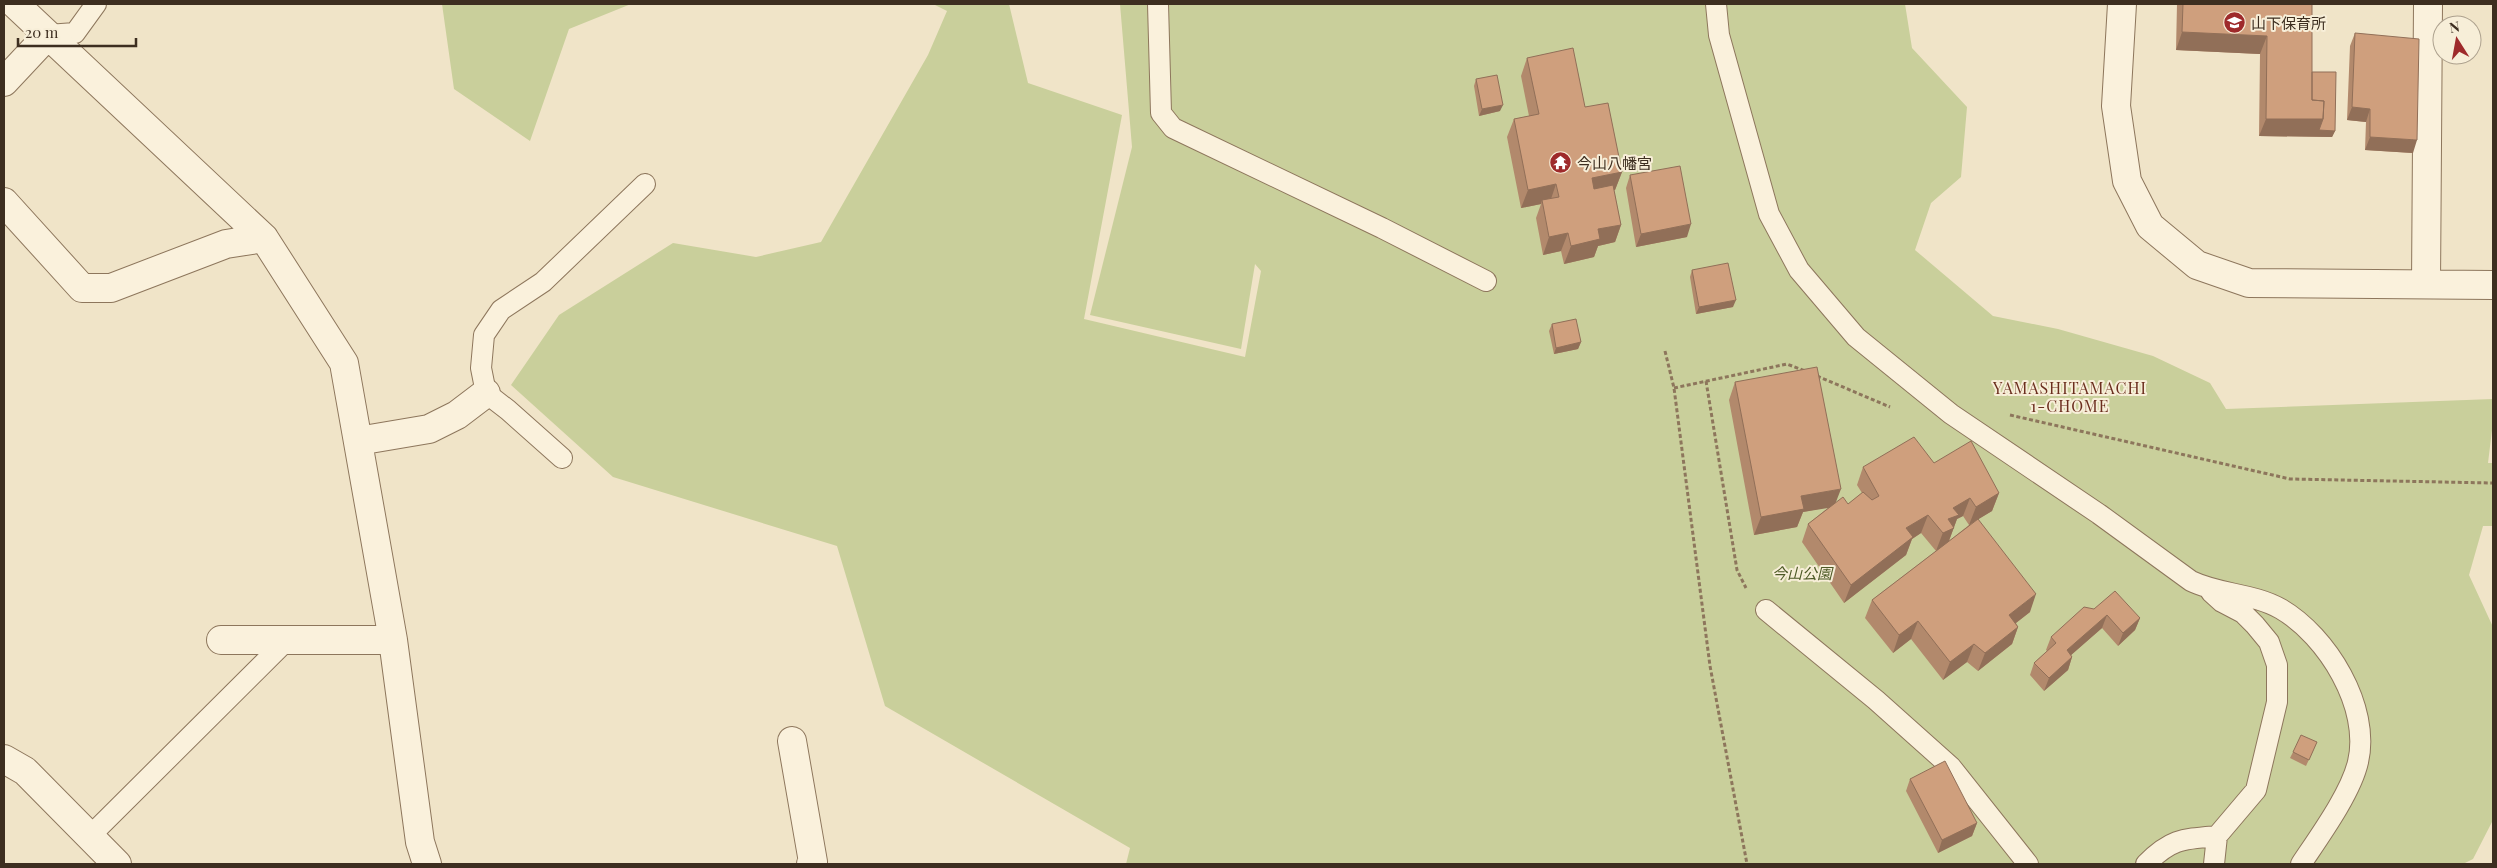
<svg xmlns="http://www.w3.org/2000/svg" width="2497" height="868" font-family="'Playfair Display','Noto Sans JP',serif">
<rect width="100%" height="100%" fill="#f0e4c8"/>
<path fill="#c9cf9b" d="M 442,4 L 631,4 L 569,29 L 530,141 L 454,89 Z
M 933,4 L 1009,4 L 1028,83 L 1122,115 L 1084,319 L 1245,357 L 1261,271 L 1255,264 L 1241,349 L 1090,315 L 1132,147 L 1120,4 L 1905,4 L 1912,48 L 1967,107 L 1961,177 L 1931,203 L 1915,250 L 1993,316 L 2058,329 L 2153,356 L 2210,383 L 2226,409 L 2493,399 L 2493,422 L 2488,463 L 2493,463 L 2493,526 L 2483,526 L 2469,575 L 2493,627 L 2493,820 L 2473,859 L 2463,864 L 1126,864 L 1130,848 L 885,706 L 837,546 L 613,477 L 511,385 L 559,315 L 673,243 L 756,257 L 821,242 L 928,55 L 947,11 Z"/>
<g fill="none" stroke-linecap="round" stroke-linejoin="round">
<defs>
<path id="lane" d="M 1158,4 L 1161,113 L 1173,128 L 1382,228 L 1486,281
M 1716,4 L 1719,35 L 1769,214 L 1799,270 L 1856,337 L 1951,414 L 2099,514 L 2191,581 C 2220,595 2253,593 2281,609 C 2327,636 2371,707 2358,762 C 2351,793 2319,837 2301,864
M 48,35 L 75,33 L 96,4
M 562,458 L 508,410 L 486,393 L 481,368 L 484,335 L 501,310 L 543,282 L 645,184
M 2211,592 L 2222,602 L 2243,613 L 2255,625 L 2269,642 L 2277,665 L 2277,702 L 2256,790 L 2217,836 L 2214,864
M 1766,610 L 1876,700 L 1951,767 L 2028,864
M 89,837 L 286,641
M 2146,864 C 2171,839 2182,839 2217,836"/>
<path id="street" d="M 15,4 L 264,238 L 344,363 L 393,640 L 420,842 L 427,864
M 2122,4 L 2116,106 L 2127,181 L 2150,226 L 2197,265 L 2249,283 L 2493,285
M 4,82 L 48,35
M 4,202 L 82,288 L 111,288 L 226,244 L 264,238
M 2426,284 L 2428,4
M 358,441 L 429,429 L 457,415 L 486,393
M 221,640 L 393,640
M 792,741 L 813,862 L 811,864
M 4,759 L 25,771 L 117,864"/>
</defs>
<use href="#lane" stroke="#8d765c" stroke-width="22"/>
<use href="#street" stroke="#8d765c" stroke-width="30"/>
<path stroke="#8d765c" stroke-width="3" stroke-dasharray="4 2.5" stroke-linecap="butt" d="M 1665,351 L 1674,388 L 1710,666 L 1747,864
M 1817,376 L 1890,407
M 1706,381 L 1737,570 L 1746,588
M 1674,388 L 1787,364 L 1805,371
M 2010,415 L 2290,479 L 2493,483"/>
<use href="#lane" stroke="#faf1dc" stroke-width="20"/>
<use href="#street" stroke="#faf1dc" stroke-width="28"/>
</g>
<path fill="#b2896c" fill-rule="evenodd" d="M 2177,4 L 2312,4 L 2312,72 L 2335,131 L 2332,137 L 2259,136 L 2260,54 L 2176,50 Z
M 2355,33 L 2413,153 L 2365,150 L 2366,122 L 2347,120 L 2350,46 Z
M 1527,58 L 1585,107 L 1622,172 L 1615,190 L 1614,190 L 1621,225 L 1615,242 L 1598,246 L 1594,257 L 1564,264 L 1561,251 L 1543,255 L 1536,218 L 1541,204 L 1521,208 L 1507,137 L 1514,119 L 1529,116 L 1521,76 Z
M 1476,79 L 1500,111 L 1479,116 L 1474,86 Z
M 1630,175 L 1687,237 L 1636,247 L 1626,188 Z
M 1692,270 L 1733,307 L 1696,314 L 1690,277 Z
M 1552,324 L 1581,342 L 1578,349 L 1554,354 L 1549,331 Z
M 1735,382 L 1835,503 L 1848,504 L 1862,493 L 1857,485 L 1863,467 L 1934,463 L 1999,493 L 1992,511 L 1978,519 L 2030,612 L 2016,623 L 2018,627 L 2012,644 L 1978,671 L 1967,662 L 1943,680 L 1911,639 L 1893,653 L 1865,618 L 1872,600 L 1936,551 L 1921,533 L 1912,539 L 1906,555 L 1844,603 L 1802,542 L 1808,524 L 1829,507 L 1803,512 L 1797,527 L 1754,535 L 1729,400 ZM 1963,516 L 1969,525 L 1949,541 L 1957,519 Z
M 2094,609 L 2140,618 L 2135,630 L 2118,646 L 2102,628 L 2071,655 L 2072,657 L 2068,670 L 2044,691 L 2030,675 L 2034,663 L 2047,651 L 2046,650 L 2051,637 Z
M 2317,742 L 2306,766 L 2290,758 L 2293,752 Z
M 1910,779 L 1977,823 L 1972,836 L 1938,853 L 1906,791 Z"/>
<path fill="#916f58" d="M 2182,32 L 2267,36 L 2260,54 L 2176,50 Z
M 1503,105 L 1500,111 L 1479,116 L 1482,109 Z
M 2352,107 L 2370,109 L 2366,122 L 2347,120 Z
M 2266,119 L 2323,119 L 2335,131 L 2332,137 L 2259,136 Z
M 2370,137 L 2417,140 L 2413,153 L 2365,150 Z
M 1622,172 L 1615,190 L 1585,195 L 1592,178 Z
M 1556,184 L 1550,202 L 1542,200 L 1541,204 L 1521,208 L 1528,190 Z
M 1691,224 L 1687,237 L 1636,247 L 1641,234 Z
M 1621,225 L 1615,242 L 1598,246 L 1594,257 L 1564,264 L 1571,246 L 1598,229 Z
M 1568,233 L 1561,251 L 1543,255 L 1549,237 Z
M 1736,300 L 1733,307 L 1696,314 L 1699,307 Z
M 1581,342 L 1578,349 L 1554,354 L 1556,348 Z
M 1841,489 L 1834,507 L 1803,512 L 1797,527 L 1754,535 L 1761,517 L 1801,496 Z
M 1999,493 L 1992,511 L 1969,525 L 1976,507 Z
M 1970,498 L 1963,516 L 1957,519 L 1947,546 L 1936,551 L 1948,519 L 1953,508 Z
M 1928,515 L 1921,533 L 1912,539 L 1906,555 L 1844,603 L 1851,585 L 1906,528 Z
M 2036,594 L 2030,612 L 2003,633 L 2009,615 Z
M 2107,615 L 2102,628 L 2062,663 L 2067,650 Z
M 2140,618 L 2135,630 L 2118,646 L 2123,633 Z
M 1918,621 L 1911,639 L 1893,653 L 1899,635 Z
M 2018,627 L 2012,644 L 1978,671 L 1985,653 Z
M 1974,644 L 1967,662 L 1943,680 L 1950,662 Z
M 2072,657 L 2068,670 L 2044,691 L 2049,678 Z
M 1977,823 L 1972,836 L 1938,853 L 1942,840 Z"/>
<path fill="#cf9f7d" stroke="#916f58" d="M 2183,4 L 2312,4 L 2312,100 L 2324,101 L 2323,119 L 2266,119 L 2267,36 L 2182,32 Z
M 2355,33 L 2419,39 L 2417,140 L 2370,137 L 2370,109 L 2352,107 Z
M 1573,48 L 1585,107 L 1608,103 L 1622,172 L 1592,178 L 1594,189 L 1613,185 L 1621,225 L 1598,229 L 1600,239 L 1571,246 L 1568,233 L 1549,237 L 1542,200 L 1559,197 L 1556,184 L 1528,190 L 1514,119 L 1539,114 L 1527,58 Z
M 2312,72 L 2336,72 L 2335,131 L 2319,130 L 2323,119 L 2324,101 L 2312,100 Z
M 1497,75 L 1503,105 L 1482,109 L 1476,79 Z
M 1680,166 L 1691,224 L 1641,234 L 1630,175 Z
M 1728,263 L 1736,300 L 1699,307 L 1692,270 Z
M 1576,319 L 1581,342 L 1556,348 L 1552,324 Z
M 1817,367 L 1841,489 L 1801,496 L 1804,509 L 1761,517 L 1735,382 Z
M 1914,437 L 1934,463 L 1971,441 L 1999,493 L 1976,507 L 1970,498 L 1953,508 L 1959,515 L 1948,519 L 1954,528 L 1943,533 L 1928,515 L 1906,528 L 1913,537 L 1851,585 L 1808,524 L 1843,497 L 1848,504 L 1863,492 L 1872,500 L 1879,496 L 1863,467 Z
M 1978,519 L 2036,594 L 2009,615 L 2018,627 L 1985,653 L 1974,644 L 1950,662 L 1918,621 L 1899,635 L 1872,600 Z
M 2115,591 L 2140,618 L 2123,633 L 2107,615 L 2067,650 L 2072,657 L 2049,678 L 2034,663 L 2056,643 L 2051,637 L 2084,607 L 2094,609 Z
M 2301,735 L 2317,742 L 2309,760 L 2293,752 Z
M 1945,761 L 1977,823 L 1942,840 L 1910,779 Z"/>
<defs>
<symbol id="school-disc" viewBox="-11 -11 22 22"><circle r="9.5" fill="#9e2a2b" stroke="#f7eed8"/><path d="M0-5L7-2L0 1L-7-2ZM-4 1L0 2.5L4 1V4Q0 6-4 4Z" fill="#fff"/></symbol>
<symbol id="temple-disc" viewBox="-11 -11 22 22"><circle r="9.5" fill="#9e2a2b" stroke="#f7eed8"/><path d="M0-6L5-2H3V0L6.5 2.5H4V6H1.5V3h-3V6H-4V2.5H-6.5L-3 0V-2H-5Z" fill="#fff"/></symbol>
</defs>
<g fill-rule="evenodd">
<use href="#school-disc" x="2222" y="10" width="25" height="25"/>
<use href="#temple-disc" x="1548" y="150" width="25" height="25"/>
</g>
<g text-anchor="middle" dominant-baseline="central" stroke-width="4" stroke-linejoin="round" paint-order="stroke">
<g font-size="15" fill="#3d2e20" stroke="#f7eed8" text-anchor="start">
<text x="2251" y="23">山下保育所</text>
<text x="1577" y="163">今山八幡宮</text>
</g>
<g font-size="15" font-style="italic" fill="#4d5a26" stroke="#f7eed8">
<text x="1802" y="573">今山公園</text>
</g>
<g font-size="16" letter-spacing="1" fill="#6b2e1e" stroke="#f7eed8">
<text x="2070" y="387">YAMASHITAMACHI<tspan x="2070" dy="18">1-CHOME</tspan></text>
</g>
</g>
<rect width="2497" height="868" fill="none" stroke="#3d2e20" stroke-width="10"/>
<g transform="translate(2457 40) rotate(349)"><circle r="24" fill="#f7eed8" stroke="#ada18e"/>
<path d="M0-4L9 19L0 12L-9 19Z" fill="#9e2a2b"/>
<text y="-8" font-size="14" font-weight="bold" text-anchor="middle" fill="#3d2e20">N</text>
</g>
<path d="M18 38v8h118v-8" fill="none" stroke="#3d2e20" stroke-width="2.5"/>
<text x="25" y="38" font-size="15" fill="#3d2e20" stroke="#f7eed8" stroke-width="4" paint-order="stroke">20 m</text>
</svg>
